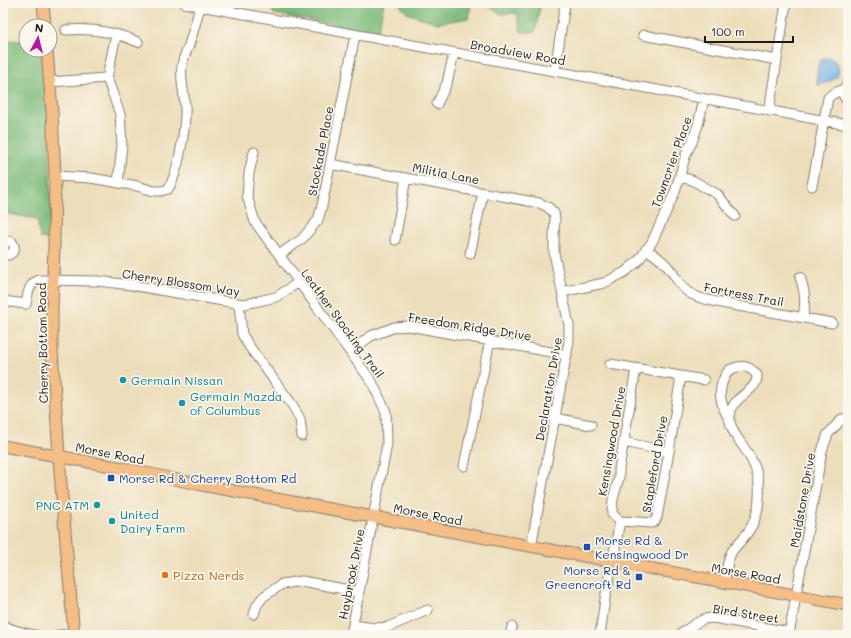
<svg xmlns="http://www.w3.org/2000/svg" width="851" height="638" font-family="Mali,sans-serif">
<rect width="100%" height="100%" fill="#fbf7ec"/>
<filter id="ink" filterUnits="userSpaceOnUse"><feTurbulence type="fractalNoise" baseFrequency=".025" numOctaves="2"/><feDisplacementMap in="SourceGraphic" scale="8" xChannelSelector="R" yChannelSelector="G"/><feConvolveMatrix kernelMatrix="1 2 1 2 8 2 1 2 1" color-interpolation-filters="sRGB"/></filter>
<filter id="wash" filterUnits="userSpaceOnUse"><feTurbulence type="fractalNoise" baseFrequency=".012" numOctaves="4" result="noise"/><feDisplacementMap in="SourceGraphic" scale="16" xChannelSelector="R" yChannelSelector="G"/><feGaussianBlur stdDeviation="0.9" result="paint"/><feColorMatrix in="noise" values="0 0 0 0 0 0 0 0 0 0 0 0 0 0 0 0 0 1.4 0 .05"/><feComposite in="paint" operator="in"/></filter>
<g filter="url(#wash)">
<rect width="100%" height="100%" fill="#eddebb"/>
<path fill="#7ebb7b" stroke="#4d6c4c" d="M 268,3 L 384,3 L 378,32 L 274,14 Z
M 398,3 L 471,3 L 469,18 L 437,23 L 407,13 Z
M 482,3 L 541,3 L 535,32 L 521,32 L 517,13 L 501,14 Z
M 3,40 L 26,41 L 26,50 L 43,50 L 50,150 L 51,240 L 40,238 L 37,219 L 3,213 Z"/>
<path fill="#6db0e2" stroke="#44667f" d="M 824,58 L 832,59 L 836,62 C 844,78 832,81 819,85 L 817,84 L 817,83 C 817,75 816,62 824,58 Z"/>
</g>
<g filter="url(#ink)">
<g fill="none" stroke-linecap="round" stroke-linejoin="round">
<defs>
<path id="minor" d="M 184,3 L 848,125
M 66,30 C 90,28 116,32 138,42
M 116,35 L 107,78 L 120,114 L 122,145 L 118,183
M 643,35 L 777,60
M 555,71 L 565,3
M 49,82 L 107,78
M 841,91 L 848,103
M 437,104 L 447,83 L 454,53
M 769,111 L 786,3
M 254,152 L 249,173 L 247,196 L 255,222 L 372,382 L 386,412 L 387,444 L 351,635
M 330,164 L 539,203 L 548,207 L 554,213 L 555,219 L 554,235 L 554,253 L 569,325 L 569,341 L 531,547
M 55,176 L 91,178 L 137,186 L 154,191 L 161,191 L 168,189 C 179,172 186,126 185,105 C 184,92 180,79 182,65 C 183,58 187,51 189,45 C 193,32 197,19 200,6
M 680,177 L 692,180 L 717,194 L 735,216
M 812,186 L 828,98 C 834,90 843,94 848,83
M 3,240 L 12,242 C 16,247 15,251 9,255 L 3,254
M 395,240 L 406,178
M 646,249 C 657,256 665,262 672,272 C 677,279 681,288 688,292 C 697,299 710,300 721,303 L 832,323
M 470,254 L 483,193
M 279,255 L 302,239 L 318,220 L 322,206 L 355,35
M 800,277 C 805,292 806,301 803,317
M 562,292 L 604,283 L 625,272 L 638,261 L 652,242 L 675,192 L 686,154 L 692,142 L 698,125 L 704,99
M 3,301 L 26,304 C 28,294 28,284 39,280 L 98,281 L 131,285 L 223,301 L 245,304 L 276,297 L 299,282
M 239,304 L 242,334 L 249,346 L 293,406 L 300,419 L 302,436
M 350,351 L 371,336 L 395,327 L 409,326 L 567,355
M 610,364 L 704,380
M 555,418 L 591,425
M 624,442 L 669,452
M 464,466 L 490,340
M 620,521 L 652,523 L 655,521 L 657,517 L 669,452 L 681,376
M 620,521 L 612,514 L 613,499 L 619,478 L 619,469 L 636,369
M 724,583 C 726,573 727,562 731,553 C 736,545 743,539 748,532 C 758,518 760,501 759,485 C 758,474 754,463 748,454 C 742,443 728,429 730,416 C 732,394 758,393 757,375 C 748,364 740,365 729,370 C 722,379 718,392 722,403 C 723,409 727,415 730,421
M 254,614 L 257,605 L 263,597 L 282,584 L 302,581 L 359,592
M 3,625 C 13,631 24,633 35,635
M 353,625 L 375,628 L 388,627 L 428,610
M 58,635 L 74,634
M 510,635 L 512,627
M 600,635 L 605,599 L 620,521
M 679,635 L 695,624 L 704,619 L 714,618 L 789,632
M 789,635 L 822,451 L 828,434 L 842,419 L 848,418"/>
<path id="major" d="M 43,3 L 45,26
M 47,50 L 52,111 L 55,176 L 54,245 L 52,309 L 52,350 L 61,485 L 74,635
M 3,446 L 122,468 L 202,485 L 373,517 L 848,605"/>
</defs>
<use href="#minor" stroke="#847d6c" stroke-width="11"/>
<use href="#major" stroke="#847d6c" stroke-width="13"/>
<use href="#minor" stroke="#fff" stroke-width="9"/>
<use href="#major" stroke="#f6be87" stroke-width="11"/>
</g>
</g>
<g fill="#0f9aa8" stroke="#fbf7ec" stroke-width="1.5">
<circle cx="123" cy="380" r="4"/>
<circle cx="182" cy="403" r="4"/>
<circle cx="97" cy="505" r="4"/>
<circle cx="112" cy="521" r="4"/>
</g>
<g fill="#1a4fb4" stroke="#fbf7ec" stroke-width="1.5">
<rect x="107" y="474" width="8" height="8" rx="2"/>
<rect x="583" y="543" width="8" height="8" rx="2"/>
<rect x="635" y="573" width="8" height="8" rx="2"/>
</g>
<circle fill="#e8710a" stroke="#fbf7ec" stroke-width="1.5" cx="165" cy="575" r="4"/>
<g text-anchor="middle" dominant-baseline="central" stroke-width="3.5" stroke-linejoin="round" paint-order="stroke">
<g font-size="12" fill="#1c1c1c" stroke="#fbf7ec">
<text transform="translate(518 52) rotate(10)">Broadview Road</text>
<text transform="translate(320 151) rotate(-79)">Stockade Place</text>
<text transform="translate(671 162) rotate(-70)">Towncrier Place</text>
<text transform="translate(446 173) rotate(11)">Militia Lane</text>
<text transform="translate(181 282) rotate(9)">Cherry Blossom Way</text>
<text transform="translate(744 294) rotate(11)">Fortress Trail</text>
<text transform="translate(343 323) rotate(54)">Leather Stocking Trail</text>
<text transform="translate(470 326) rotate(9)">Freedom Ridge Drive</text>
<text transform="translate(42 343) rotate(-91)">Cherry Bottom Road</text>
<text transform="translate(548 389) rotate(-80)">Declaration Drive</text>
<text transform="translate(611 441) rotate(-80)">Kensingwood Drive</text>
<text transform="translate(110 453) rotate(11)">Morse Road</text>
<text transform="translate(654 464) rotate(-80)">Stapleford Drive</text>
<text transform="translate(802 500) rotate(-80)">Maidstone Drive</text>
<text transform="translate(428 514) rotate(11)">Morse Road</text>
<text transform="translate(746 573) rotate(10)">Morse Road</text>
<text transform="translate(351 574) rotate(-79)">Haybrook Drive</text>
<text transform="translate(746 613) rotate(9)">Bird Street</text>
</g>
<g font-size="12" fill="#0d838f" stroke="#fbf7ec" text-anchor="start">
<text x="131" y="380">Germain Nissan</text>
<text x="190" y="396">Germain Mazda<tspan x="190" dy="14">of Columbus</tspan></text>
<text x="89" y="505" text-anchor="end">PNC ATM</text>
<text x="120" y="514">United<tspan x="120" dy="14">Dairy Farm</tspan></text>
</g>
<g font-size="12" fill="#164399" stroke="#fbf7ec" text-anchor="start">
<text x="119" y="478">Morse Rd &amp; Cherry Bottom Rd</text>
<text x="595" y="540">Morse Rd &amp;<tspan x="595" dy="14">Kensingwood Dr</tspan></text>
<text x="631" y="570" text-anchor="end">Morse Rd &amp;<tspan x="631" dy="14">Greencroft Rd</tspan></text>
</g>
<g font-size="12" fill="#c56008" stroke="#fbf7ec" text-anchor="start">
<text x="173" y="575">Pizza Nerds</text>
</g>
</g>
<rect width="851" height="638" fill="none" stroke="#fbf7ec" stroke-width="16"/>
<g transform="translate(38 38) rotate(7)"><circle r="19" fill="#fbf7ec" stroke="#a29f99"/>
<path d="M0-3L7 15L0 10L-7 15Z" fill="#b5179e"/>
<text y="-6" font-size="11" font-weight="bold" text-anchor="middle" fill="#1c1c1c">N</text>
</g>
<path d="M705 36v6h88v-6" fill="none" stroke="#1c1c1c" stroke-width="2"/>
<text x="711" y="36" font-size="12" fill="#1c1c1c" stroke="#fbf7ec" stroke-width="3" paint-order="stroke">100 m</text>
</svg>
